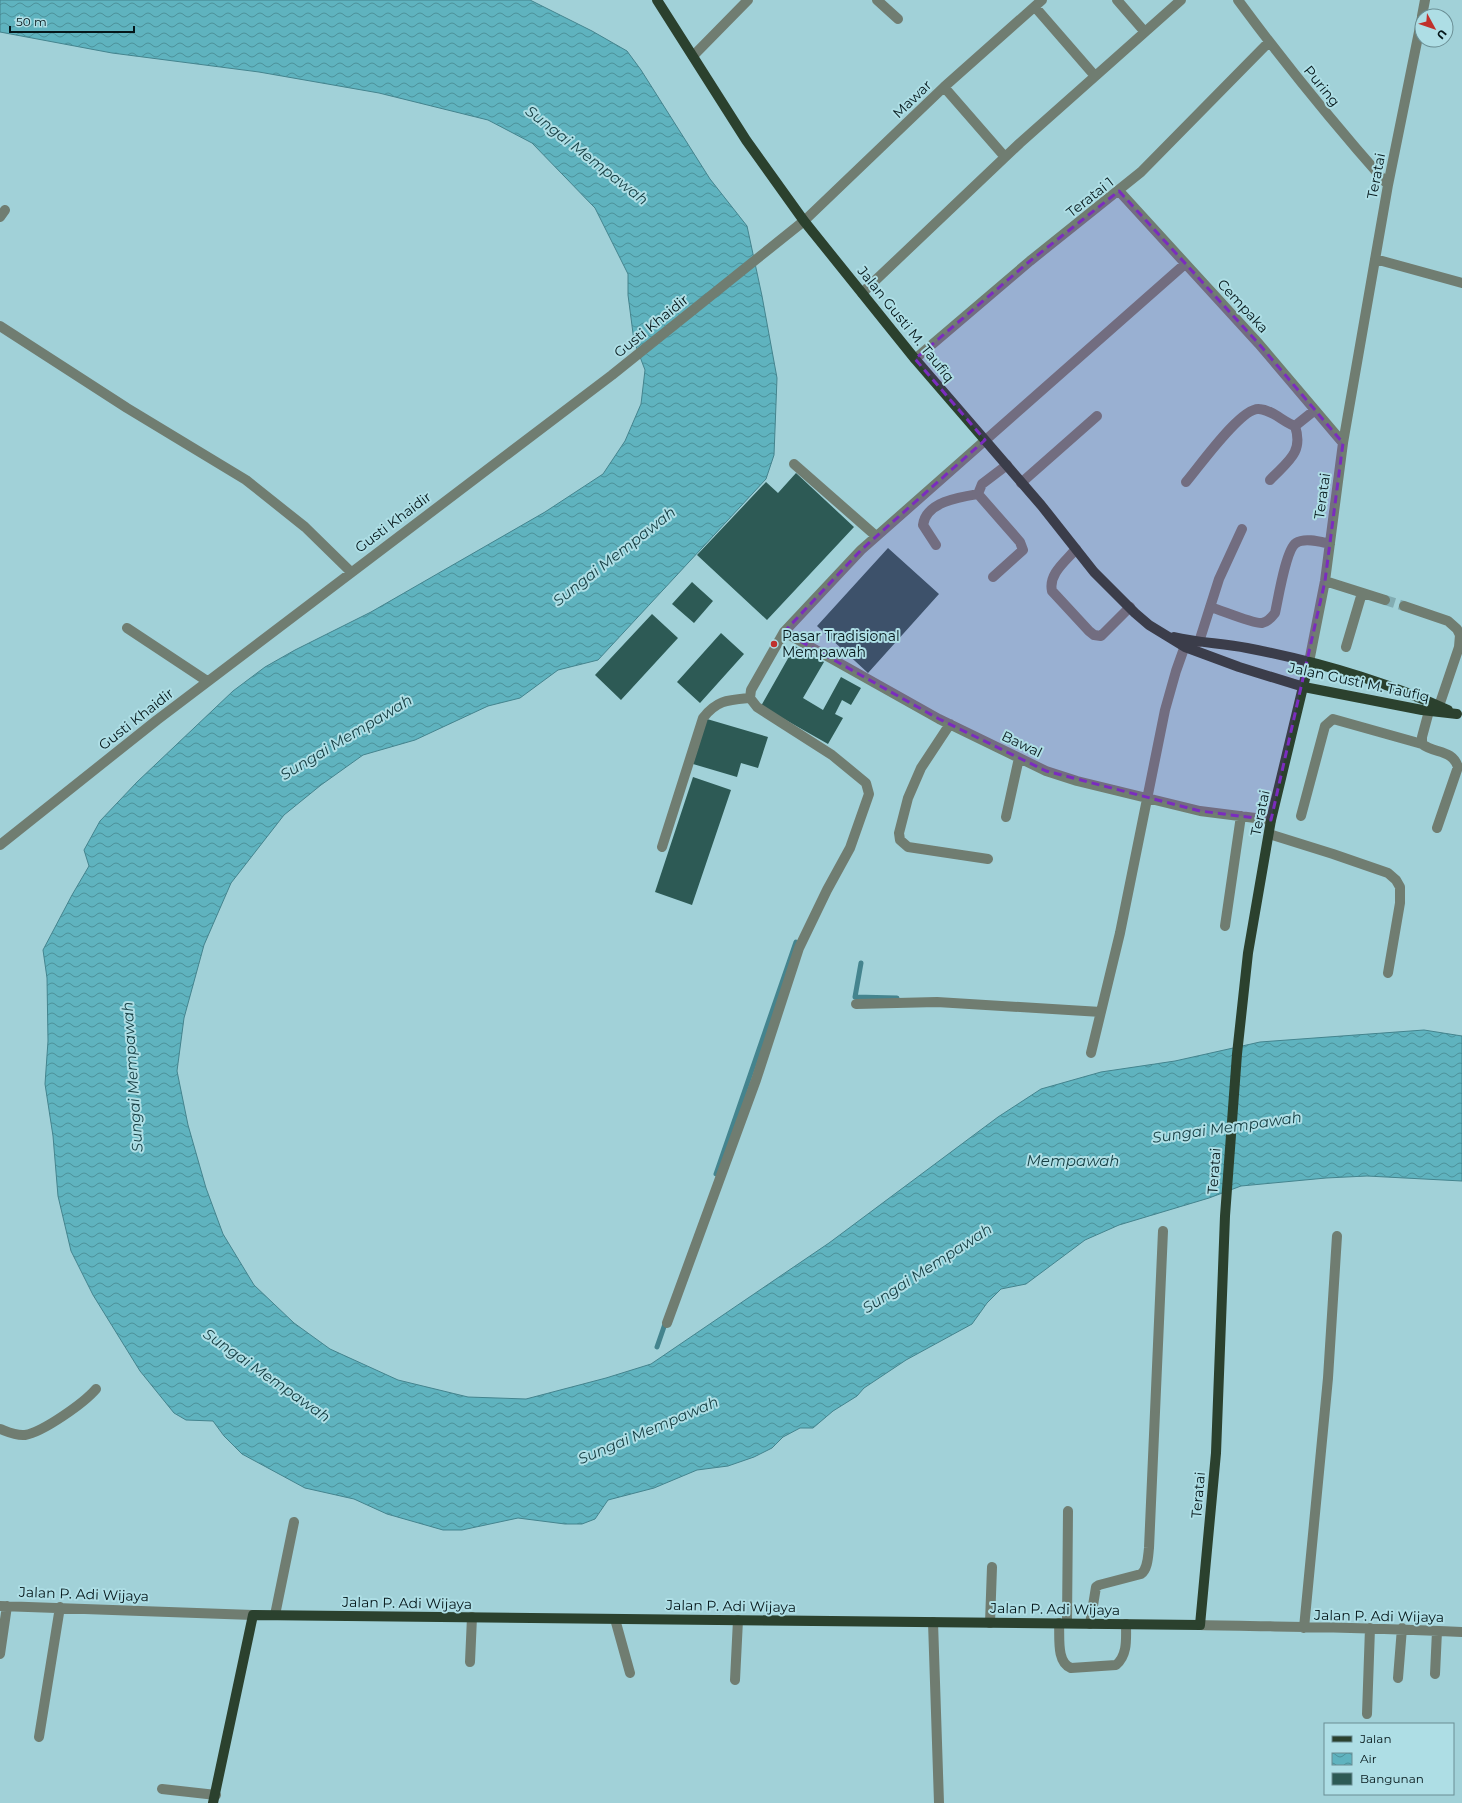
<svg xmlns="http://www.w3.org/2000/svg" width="1462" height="1803" font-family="Montserrat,sans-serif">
<defs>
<pattern id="water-waves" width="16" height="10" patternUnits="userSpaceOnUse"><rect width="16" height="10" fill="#5fb3bf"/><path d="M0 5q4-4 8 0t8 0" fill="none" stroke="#4c919a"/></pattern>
</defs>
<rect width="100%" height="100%" fill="#a1d1d8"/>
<path fill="url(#water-waves)" stroke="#44848e" d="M 0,0 L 530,0 L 592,31 L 627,51 L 641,70 L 710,179 L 747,226 L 762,296 L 777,378 L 774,455 L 766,479 L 598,660 L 558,670 L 520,698 L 488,706 L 415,740 L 363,755 L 321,785 L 284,815 L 231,883 L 204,945 L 184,1018 L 177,1071 L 188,1125 L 206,1188 L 223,1234 L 254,1285 L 294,1323 L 330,1349 L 398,1380 L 468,1397 L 526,1399 L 606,1378 L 651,1364 L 829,1243 L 998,1117 L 1041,1089 L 1101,1072 L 1175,1061 L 1260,1042 L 1424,1030 L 1462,1036 L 1462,1181 L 1367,1176 L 1326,1178 L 1241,1186 L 1209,1198 L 1119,1225 L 1085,1240 L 1026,1284 L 1001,1289 L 987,1303 L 972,1324 L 906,1360 L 864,1388 L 857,1396 L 833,1411 L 813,1428 L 800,1428 L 783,1437 L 772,1448 L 754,1457 L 728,1466 L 697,1470 L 654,1488 L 608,1500 L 595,1519 L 582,1524 L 565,1524 L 518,1518 L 462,1530 L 443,1530 L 387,1514 L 354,1499 L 305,1488 L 242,1454 L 224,1436 L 213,1421 L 186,1420 L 174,1413 L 140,1371 L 93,1295 L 71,1251 L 58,1196 L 53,1136 L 45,1084 L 48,1041 L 47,978 L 43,950 L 72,895 L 89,866 L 84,850 L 100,821 L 137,782 L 233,691 L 265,667 L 295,650 L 371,612 L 545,512 L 603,474 L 625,441 L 641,404 L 645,370 L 634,341 L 628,295 L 628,274 L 595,208 L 532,143 L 488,120 L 379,93 L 259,72 L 112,53 L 0,32 Z"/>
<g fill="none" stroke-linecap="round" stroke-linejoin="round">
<path stroke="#44848e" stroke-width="5" d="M 861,963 L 855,997 L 897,998
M 716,1174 L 796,942
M 657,1347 L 666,1321"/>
</g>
<path fill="#2d5a55" d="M 796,473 L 854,527 L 767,620 L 697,555 L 766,482 L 778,493 Z
M 888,548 L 939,594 L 868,673 L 817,626 Z
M 692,582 L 713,601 L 694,623 L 672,604 Z
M 652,614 L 678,638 L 621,700 L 595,675 Z
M 721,633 L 744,654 L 700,703 L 677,682 Z
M 795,646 L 824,662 L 803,698 L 823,710 L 841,677 L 861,688 L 851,705 L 842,700 L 835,714 L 843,718 L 828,744 L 761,706 Z
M 707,719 L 768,737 L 758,768 L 741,763 L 737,777 L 693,764 Z
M 693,777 L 731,790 L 692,905 L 655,892 Z"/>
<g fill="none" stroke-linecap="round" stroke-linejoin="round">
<path stroke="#82acb2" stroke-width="10" stroke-dasharray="10 5" stroke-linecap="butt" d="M 1385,600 L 1404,606"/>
<path stroke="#707d71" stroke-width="10" d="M 877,0 L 898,19
M 1117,0 L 1144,31
M 1238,0 C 1285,64 1335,125 1388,185
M 1035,7 L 1095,76
M 1422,16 L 1425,0
M 693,56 L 748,0
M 944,87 L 1005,157
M 1119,191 L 1259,344 L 1343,443
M 0,217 L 5,210
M 1375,259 L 1462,283
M 862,293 L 1020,143 L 1181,0
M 0,326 L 127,408 L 246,480 L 305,527 L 351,572
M 915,359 L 1030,261 L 1141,172 L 1269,42
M 794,464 L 876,536
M 1270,480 C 1287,462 1304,453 1295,426
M 1186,482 C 1199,467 1241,407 1259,409 C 1273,410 1283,422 1295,426 L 1315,410
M 1021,483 L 1097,416
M 936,545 L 923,525 C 926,502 959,497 978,494
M 1076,549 C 1066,561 1048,574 1052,591 L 1089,631 L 1094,635 L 1101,636 L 1130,607
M 993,577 L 1023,550 L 1020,542 L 978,494 L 982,484 L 1007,465
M 1325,581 L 1385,600
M 1404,606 L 1448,621 L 1457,629 L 1460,635 L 1459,647 L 1439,706
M 1210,607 C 1221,610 1253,624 1262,623 C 1268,622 1272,617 1275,613 C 1278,600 1286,549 1296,543 C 1305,537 1321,542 1330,544
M 127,628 L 207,681
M 784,632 L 939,719 L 1046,771 L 1077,781 L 1200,811 L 1271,820
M 1199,642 L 1219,579 L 1242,529
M 1346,647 L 1362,593
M 1309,662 L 1325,581 L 1343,443 L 1388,185 L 1422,17
M 1429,711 L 1422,737 L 1422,744 C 1435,754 1452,749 1458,767 L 1437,828
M 950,724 L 921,768 L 908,798 L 899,833 L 900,840 L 908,847 L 988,859
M 1301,816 L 1325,726 L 1333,719 L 1422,744
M 1006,817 L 1019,758
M 1269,834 L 1333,854 L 1388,873 L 1396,880 L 1400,887 L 1400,903 L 1388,973
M 0,845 L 157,720 L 612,375 L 804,221 L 944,87 L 1042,0
M 662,847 L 703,718 C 717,700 728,700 750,698
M 1225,926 L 1241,816
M 856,1004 L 937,1002 L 1101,1012
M 1091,1053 L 1120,933 L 1165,710 L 1176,671 L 1187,640
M 667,1323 L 756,1080 L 799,948 L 827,890 L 850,848 L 869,794 L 866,783 L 832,755 L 757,707 L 750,698 L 751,690 L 784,632 L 861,550 L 1185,264
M 0,1429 C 8,1432 16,1436 25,1435 C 43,1432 84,1403 96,1389
M 0,1606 L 253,1615
M 275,1615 L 294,1522
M 615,1619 L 630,1673
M 933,1622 L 939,1803
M 990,1623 L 992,1567
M 1059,1623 C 1060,1637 1056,1662 1071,1668 L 1116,1665 C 1128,1655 1126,1638 1126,1624
M 1067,1623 L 1068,1511
M 1090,1624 L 1096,1587 L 1099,1585 L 1141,1574 C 1148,1569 1148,1556 1149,1548 L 1163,1231
M 1200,1625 C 1288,1627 1375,1627 1462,1632
M 1304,1628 L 1328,1378 L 1337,1236
M 0,1654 L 7,1606
M 470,1662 L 472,1617
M 1435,1674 L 1437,1631
M 1398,1678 L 1402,1628
M 735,1680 L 738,1620
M 1367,1714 L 1370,1628
M 39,1737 L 60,1607
M 162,1789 L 216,1795"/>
<path stroke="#2b412e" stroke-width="10" d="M 657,0 L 746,140 L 804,221 L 915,359 L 1041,505 L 1094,572 L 1135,613 L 1149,625 L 1185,647 L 1239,667 L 1304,687 L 1422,710 L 1457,714
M 1174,637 C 1198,643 1223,643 1247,648 C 1315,661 1384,681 1448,710
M 213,1803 L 253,1615 L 1200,1625 L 1216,1453 L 1225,1216 L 1237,1054 L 1248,953 L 1271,820 L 1309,662"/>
</g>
<path fill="#7b2cbf" fill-opacity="0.2" stroke="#7b2cbf" stroke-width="3" stroke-dasharray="8 5" stroke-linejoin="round" d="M 1119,191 L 1259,344 L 1343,443 L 1325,581 L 1271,820 L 1200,811 L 1046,771 L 939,719 L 784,632 L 861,550 L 985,440 L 915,359 L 1030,261 Z"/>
<circle fill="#c0312c" stroke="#aedee5" stroke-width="1.5" cx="774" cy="644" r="4"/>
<g text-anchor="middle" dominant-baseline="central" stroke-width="4" stroke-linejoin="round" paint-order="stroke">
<g font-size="14" fill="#05171a" stroke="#aedee5">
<text transform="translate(1322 86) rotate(51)">Puring</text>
<text transform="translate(912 99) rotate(-44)">Mawar</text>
<text transform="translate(1376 176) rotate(-79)">Teratai</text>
<text transform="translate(1090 197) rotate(-38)">Teratai 1</text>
<text transform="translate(1243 306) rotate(47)">Cempaka</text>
<text transform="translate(906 324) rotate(51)">Jalan Gusti M. Taufiq</text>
<text transform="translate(651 326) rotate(-39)">Gusti Khaidir</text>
<text transform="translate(1322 496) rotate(-82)">Teratai</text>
<text transform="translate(393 522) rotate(-37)">Gusti Khaidir</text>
<text transform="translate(1359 682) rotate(12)">Jalan Gusti M. Taufiq</text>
<text transform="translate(136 719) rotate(-38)">Gusti Khaidir</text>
<text transform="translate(1022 744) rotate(26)">Bawal</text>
<text transform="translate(1260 813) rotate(-78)">Teratai</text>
<text transform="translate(1214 1171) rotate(-86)">Teratai</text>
<text transform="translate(1198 1495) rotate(-85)">Teratai</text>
<text transform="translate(84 1594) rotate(2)">Jalan P. Adi Wijaya</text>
<text transform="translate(407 1603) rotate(1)">Jalan P. Adi Wijaya</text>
<text transform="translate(731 1606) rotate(1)">Jalan P. Adi Wijaya</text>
<text transform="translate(1055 1609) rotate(1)">Jalan P. Adi Wijaya</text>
<text transform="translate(1379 1616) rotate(1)">Jalan P. Adi Wijaya</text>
</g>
<g font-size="14" fill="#05171a" stroke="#aedee5" text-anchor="start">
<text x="782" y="636">Pasar Tradisional<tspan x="782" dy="16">Mempawah</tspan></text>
</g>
<g font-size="15" font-style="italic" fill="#184045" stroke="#aedee5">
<text transform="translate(587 155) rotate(38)">Sungai Mempawah</text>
<text transform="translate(614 556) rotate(-38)">Sungai Mempawah</text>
<text transform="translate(346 737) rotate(-31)">Sungai Mempawah</text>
<text transform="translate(132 1077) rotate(-94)">Sungai Mempawah</text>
<text transform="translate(1227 1127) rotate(-8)">Sungai Mempawah</text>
<text x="1073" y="1160">Mempawah</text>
<text transform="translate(927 1268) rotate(-33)">Sungai Mempawah</text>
<text transform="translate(267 1375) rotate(35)">Sungai Mempawah</text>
<text transform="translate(648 1430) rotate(-23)">Sungai Mempawah</text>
</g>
</g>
<rect x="1324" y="1723" width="130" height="72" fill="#aedee5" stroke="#6a8e94"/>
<rect x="1332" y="1736" width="20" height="6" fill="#2b412e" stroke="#6a8e94"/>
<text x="1360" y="1743" font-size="12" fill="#05171a">Jalan</text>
<rect x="1332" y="1753" width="20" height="12" fill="url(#water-waves)" stroke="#6a8e94"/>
<text x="1360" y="1763" font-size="12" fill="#05171a">Air</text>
<rect x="1332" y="1773" width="20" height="12" fill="#2d5a55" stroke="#6a8e94"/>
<text x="1360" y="1783" font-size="12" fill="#05171a">Bangunan</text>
<g transform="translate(1434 28) rotate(130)"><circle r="19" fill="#aedee5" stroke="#6a8e94"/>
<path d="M0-3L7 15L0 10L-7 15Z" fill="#c0312c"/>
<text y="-6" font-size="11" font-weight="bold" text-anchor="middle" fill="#05171a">U</text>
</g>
<path d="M10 26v6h124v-6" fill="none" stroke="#05171a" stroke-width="2"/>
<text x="16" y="26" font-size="12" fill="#05171a" stroke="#aedee5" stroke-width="3" paint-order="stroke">50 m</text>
</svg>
